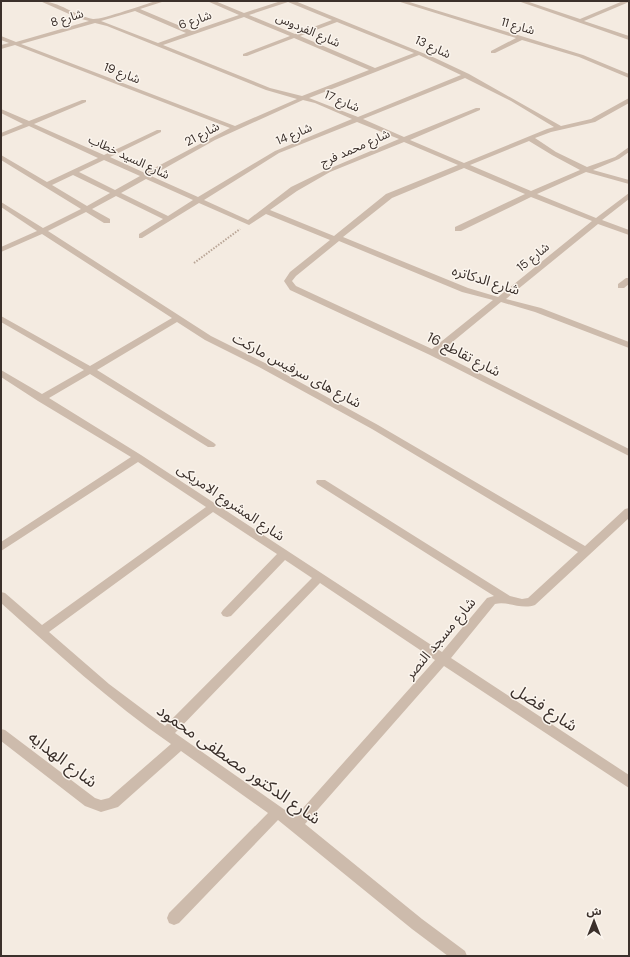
<svg xmlns="http://www.w3.org/2000/svg" width="630" height="957" font-family="'DM Sans','Noto Sans Arabic',sans-serif">
<rect width="100%" height="100%" fill="#f4ebe1"/>
<g fill="none" stroke-linecap="round" stroke-linejoin="round">
<path stroke="#b9a596" stroke-width="2" stroke-dasharray="1.5 1.5" stroke-linecap="butt" d="M 194,263 L 240,229"/>
<path fill="#cdbbac" fill-rule="evenodd" d="M 40,1 C 59,1 75,16 93,19 C 101,20 146,4 156,1 L 165,1 L 140,9 L 192,31 L 239,15 L 207,1 L 215,1 L 244,13 L 281,1 L 295,1 L 435,58 L 469,74 L 561,126 L 591,119 L 629,98 L 629,103 L 595,122 L 551,132 L 535,138 L 556,152 L 587,167 L 615,157 L 629,147 L 629,152 L 619,159 L 593,170 L 629,180 L 629,184 L 586,172 L 537,194 L 596,218 L 629,193 L 629,199 L 602,220 L 629,230 L 629,235 L 598,224 L 506,299 L 541,308 L 629,342 L 629,348 L 535,312 L 501,302 L 439,353 L 629,449 L 629,456 L 430,355 L 290,290 L 284,281 L 290,272 L 330,240 L 266,214 L 249,225 L 199,203 L 142,238 L 139,238 L 139,234 L 163,219 L 116,196 L 92,209 L 110,219 L 110,223 L 104,223 L 86,212 L 48,231 L 211,336 L 265,363 L 378,425 L 585,546 L 625,509 L 629,508 L 629,518 L 535,605 C 521,610 509,601 495,604 L 451,658 L 629,775 L 629,788 L 444,666 L 305,824 L 422,919 L 465,951 L 467,956 L 448,956 L 412,929 L 278,820 L 179,923 L 174,925 L 169,923 L 167,918 L 169,913 L 268,813 L 181,751 L 118,807 L 101,812 L 85,806 L 1,741 L 1,729 L 5,730 L 95,798 L 101,800 L 109,798 L 171,744 C 110,702 56,652 1,603 L 1,592 L 5,593 L 42,625 L 206,507 L 138,462 L 1,551 L 1,542 L 131,457 L 38,401 L 1,377 L 1,370 L 42,394 L 84,370 L 1,322 L 1,316 L 90,366 L 172,318 L 42,234 L 1,252 L 1,247 L 37,231 L 1,207 L 1,202 L 43,228 L 81,209 L 1,160 L 1,155 L 47,182 L 98,158 L 29,126 L 1,137 L 1,133 L 23,124 L 1,113 L 1,109 L 29,121 L 82,100 L 86,100 L 86,102 L 34,124 L 104,155 L 157,130 L 161,130 L 161,132 L 110,157 L 145,173 L 230,128 L 15,45 L 1,49 L 1,45 L 9,43 L 1,40 L 1,36 L 16,42 L 89,21 L 78,18 ZM 288,2 L 332,20 L 295,34 L 249,15 ZM 135,11 L 186,33 L 158,43 L 101,21 ZM 244,17 L 290,36 L 243,54 L 243,56 L 247,56 L 294,38 L 369,70 L 302,96 L 270,88 L 163,45 ZM 337,22 L 414,53 L 375,68 L 300,36 ZM 95,23 L 107,26 L 266,90 L 297,99 L 235,126 L 21,44 ZM 419,55 L 461,75 L 358,117 L 309,98 ZM 465,78 L 511,101 L 554,127 L 547,129 L 464,163 L 410,140 L 480,110 L 480,108 L 476,108 L 404,137 L 363,119 ZM 303,100 L 315,103 L 352,119 L 275,151 L 198,197 L 151,176 L 215,140 ZM 357,122 L 399,139 L 326,170 L 291,187 L 248,220 L 204,200 L 279,153 ZM 529,141 L 552,155 L 580,170 L 531,191 L 470,165 ZM 404,142 L 458,165 L 386,194 L 334,236 L 270,210 L 297,191 L 330,172 ZM 104,160 L 140,176 L 115,190 L 79,172 ZM 464,168 L 525,194 L 455,227 L 455,231 L 461,231 L 531,197 L 592,221 L 498,297 L 468,288 L 343,237 L 392,198 ZM 73,175 L 110,193 L 87,206 L 52,185 ZM 146,179 L 193,200 L 168,216 L 121,193 ZM 339,241 L 462,292 L 493,300 L 432,349 L 296,286 L 292,281 L 296,276 ZM 177,322 L 205,340 L 259,367 L 372,429 L 578,552 L 528,598 L 522,599 L 510,596 L 325,480 L 317,480 L 316,482 L 317,484 L 494,596 L 487,598 L 442,652 L 141,455 L 49,398 L 90,374 L 208,447 L 214,447 L 216,445 L 214,443 L 97,370 ZM 213,512 L 277,554 L 223,610 L 221,613 L 223,616 L 227,617 L 231,616 L 285,560 L 312,578 L 165,726 L 109,684 L 49,632 ZM 320,583 L 435,660 L 295,817 L 175,733 Z
M 397,1 L 406,1 L 583,55 L 629,74 L 629,78 L 579,57 L 522,40 L 495,53 L 491,53 L 491,51 L 516,38 Z
M 518,1 L 526,1 L 580,19 L 623,1 L 629,1 L 629,2 L 584,21 L 629,36 L 629,40 Z
M 626,278 L 629,278 L 629,284 L 624,288 L 618,288 L 618,284 Z"/>
</g>
<g text-anchor="middle" dominant-baseline="central" stroke-width="3" stroke-linejoin="round" paint-order="stroke">
<g font-size="12" fill="#3b302b" stroke="#fbf5ee">
<text transform="translate(67 18) rotate(-17)">شارع 8</text>
<text transform="translate(195 20) rotate(-19)">شارع 6</text>
<text transform="translate(518 26) rotate(16)">شارع 11</text>
<text transform="translate(308 30) rotate(23)">شارع الفردوس</text>
<text transform="translate(433 47) rotate(25)">شارع 13</text>
<text transform="translate(122 73) rotate(21)">شارع 19</text>
<text transform="translate(342 101) rotate(23)">شارع 17</text>
<text transform="translate(202 134) rotate(-28)">شارع 21</text>
<text transform="translate(294 134) rotate(-23)">شارع 14</text>
<text transform="translate(355 148) rotate(-24)">شارع محمد فرج</text>
<text transform="translate(129 157) rotate(25)">شارع السيد خطاب</text>
<text transform="translate(533 257) rotate(-39)">شارع 15</text>
</g>
<g font-size="14" fill="#3b302b" stroke="#fbf5ee">
<text transform="translate(486 280) rotate(17)">شارع الدكاتره</text>
<text transform="translate(464 354) rotate(27)">شارع تقاطع 16</text>
<text transform="translate(297 370) rotate(28)">شارع هاى سرفيس ماركت</text>
<text transform="translate(231 502) rotate(34)">شارع المشروع الامريكى</text>
<text transform="translate(440 638) rotate(-50)">شارع مسجد النصر</text>
</g>
<g font-size="17" fill="#3b302b" stroke="#fbf5ee">
<text transform="translate(545 707) rotate(33)">شارع فضل</text>
<text transform="translate(63 759) rotate(37)">شارع الهدايه</text>
<text transform="translate(239 764) rotate(35)">شارع الدكتور مصطفى محمود</text>
</g>
</g>
<rect width="630" height="957" fill="none" stroke="#3b302b" stroke-width="4"/>
<g transform="translate(594 921)" stroke="#fbf5ee" stroke-width="3" paint-order="stroke">
<path d="M0-3L7 15L0 10L-7 15Z" fill="#3b302b"/>
<text y="-6" font-size="11" font-weight="bold" text-anchor="middle" fill="#3b302b">ش</text>
</g>
</svg>
